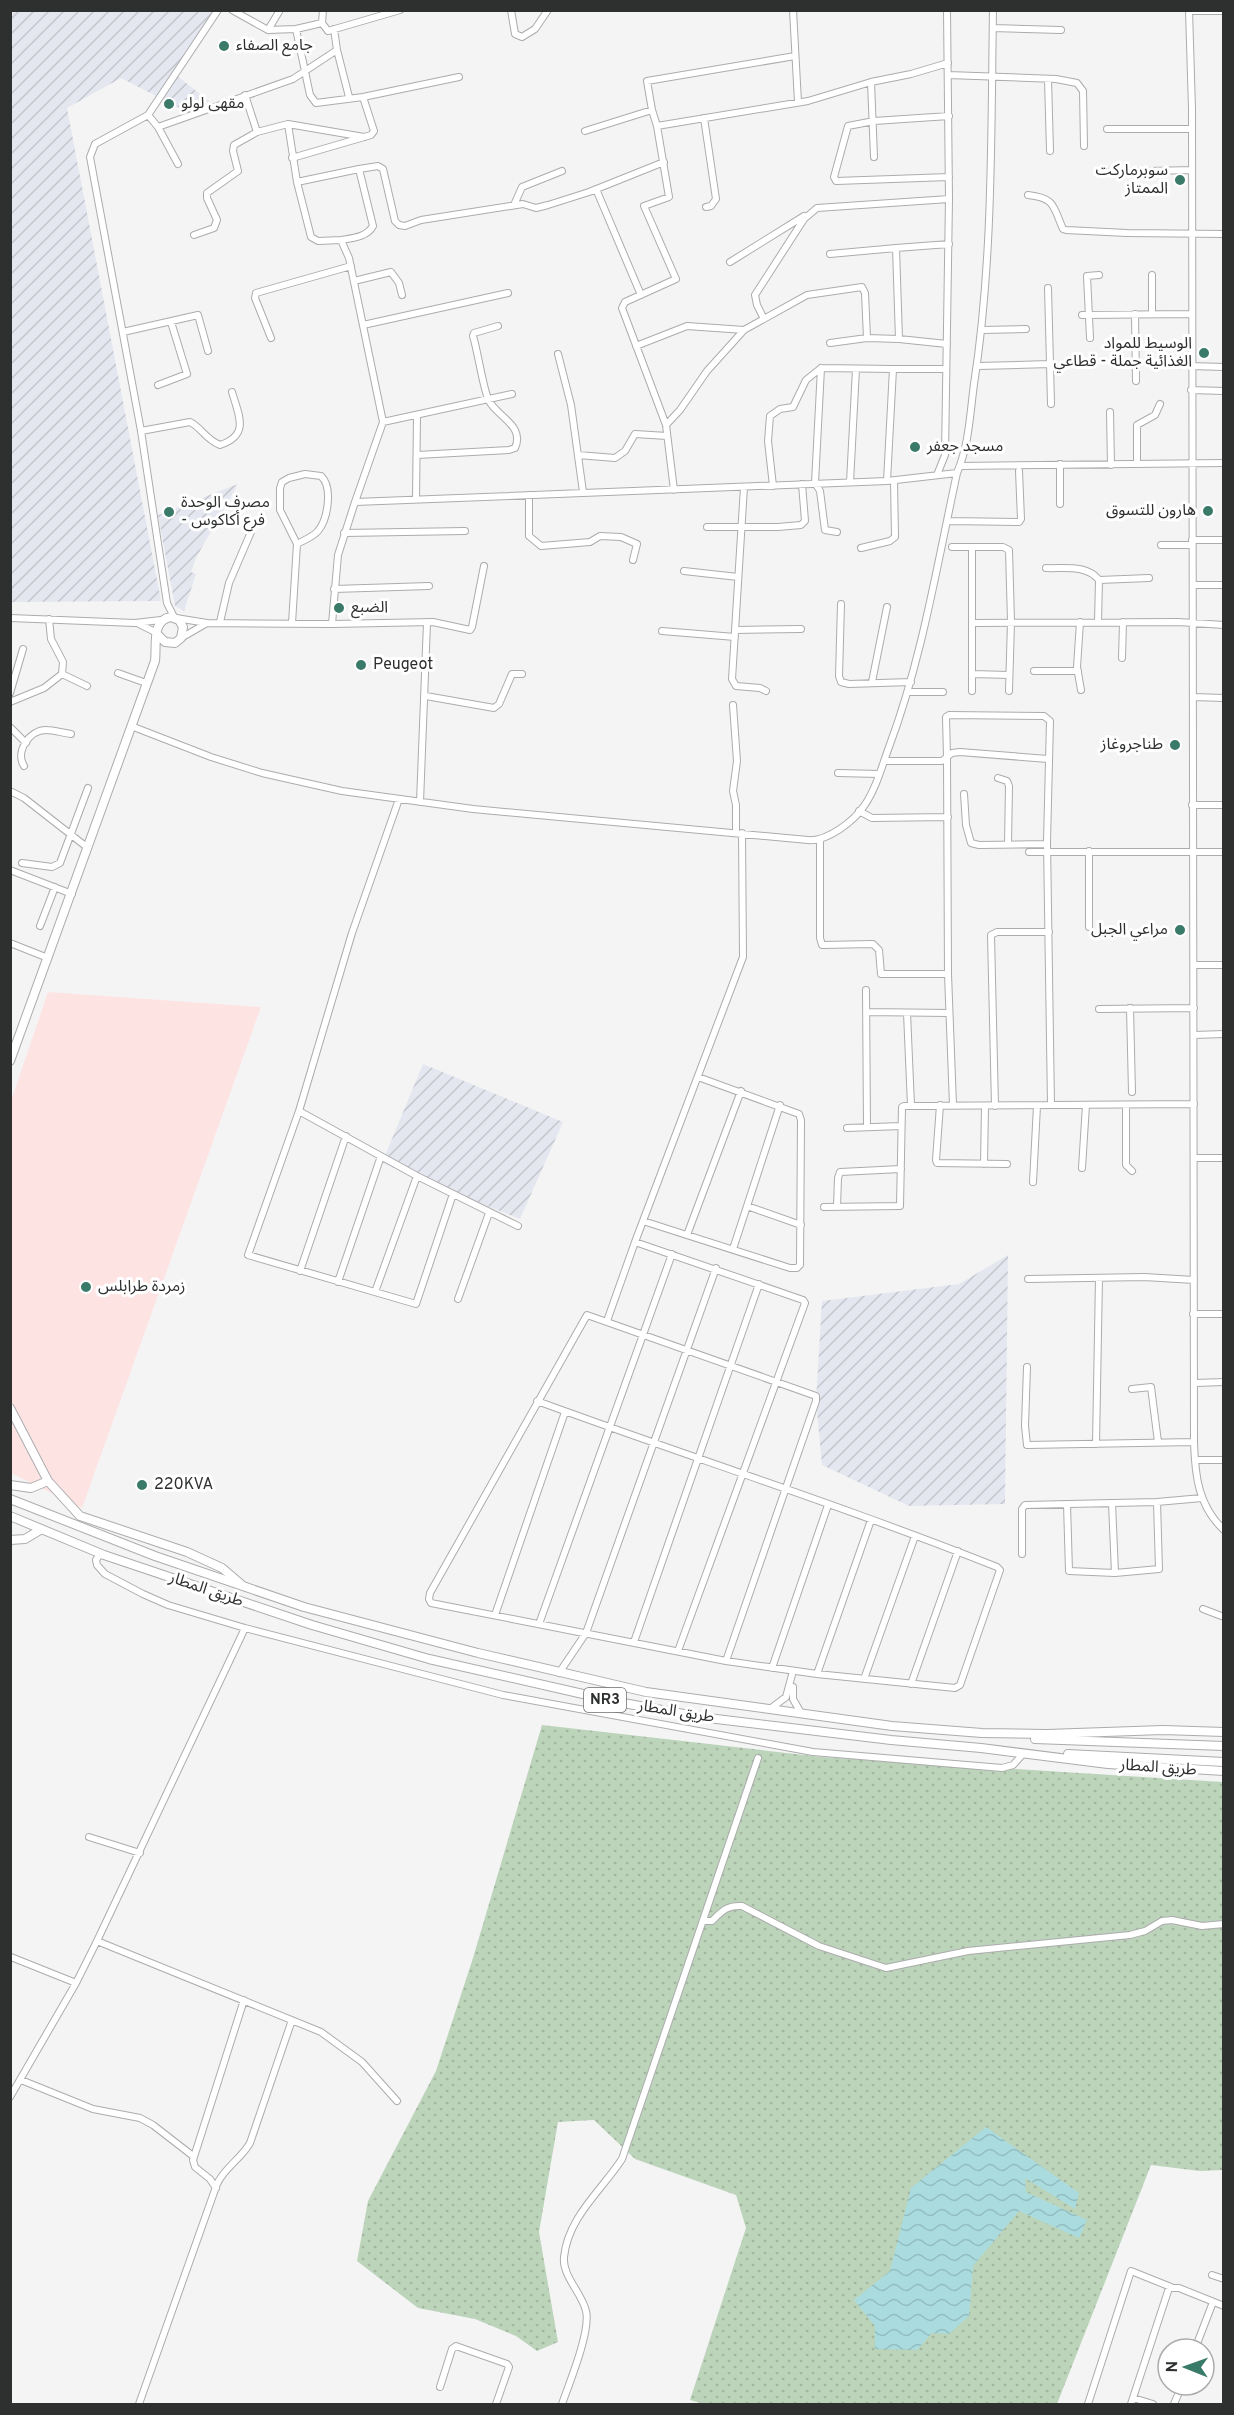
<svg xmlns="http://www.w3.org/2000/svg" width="1234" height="2415" font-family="Overpass,'Noto Sans Arabic',sans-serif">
<defs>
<pattern id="industrial-furrows" width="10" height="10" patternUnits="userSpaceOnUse" patternTransform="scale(1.5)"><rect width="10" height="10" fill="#e4e7ef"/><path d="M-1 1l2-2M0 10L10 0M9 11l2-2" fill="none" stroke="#c4c6cd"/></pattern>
<pattern id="grass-dots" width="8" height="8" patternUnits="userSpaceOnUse" patternTransform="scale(1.5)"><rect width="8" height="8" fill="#bcd4ba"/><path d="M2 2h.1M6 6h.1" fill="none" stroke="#a2b6a0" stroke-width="1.8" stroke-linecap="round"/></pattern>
<pattern id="water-waves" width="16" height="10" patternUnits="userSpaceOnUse" patternTransform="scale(1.5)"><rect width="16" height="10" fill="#aadcdf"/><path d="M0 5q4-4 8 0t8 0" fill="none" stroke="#93bdc0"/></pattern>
</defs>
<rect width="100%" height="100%" fill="#f4f4f5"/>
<path fill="#fee3e3" d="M 48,992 L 261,1007 L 82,1508 L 11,1473 L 11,1101 Z"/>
<path fill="url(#industrial-furrows)" d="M 10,11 L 218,11 L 176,75 L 214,105 L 189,113 L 121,78 L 67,108 L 161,601 L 11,602 Z
M 238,484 L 197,556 L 191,572 L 196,574 L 184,611 L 175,606 L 158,515 Z
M 423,1064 L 563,1122 L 520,1219 L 382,1163 Z
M 1008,1255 L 1005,1504 L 909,1506 L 822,1465 L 816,1401 L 822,1301 L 959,1284 Z"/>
<path fill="url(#grass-dots)" d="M 542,1725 L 822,1757 L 1223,1782 L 1223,2170 L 1200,2171 L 1151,2165 L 1057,2404 L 704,2404 L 690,2400 L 746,2228 L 736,2195 L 635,2159 L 594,2120 L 558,2122 L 539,2232 L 558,2342 L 537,2351 L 516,2336 L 475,2319 L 418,2308 L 357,2261 L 368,2201 L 436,2071 L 473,1958 Z"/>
<path fill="url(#water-waves)" d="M 986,2127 L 1079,2193 L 1075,2209 L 1025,2178 L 1026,2192 L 1087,2220 L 1079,2238 L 1019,2211 L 973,2266 L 969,2316 L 949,2334 L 932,2333 L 917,2350 L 875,2349 L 875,2326 L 854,2300 L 890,2271 L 911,2188 Z"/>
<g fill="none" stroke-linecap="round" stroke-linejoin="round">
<defs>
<path id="minor" d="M 232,10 L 268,30 L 296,29 L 322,23 L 328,31 L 400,10
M 511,10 L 515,34 L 522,37 L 535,29 L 548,10
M 793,10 L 798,102
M 1189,10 L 1192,109 L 1194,1442 C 1195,1475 1198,1506 1224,1530
M 1189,11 L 1224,11
M 322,23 L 323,10
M 993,28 L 1061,30
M 296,29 L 310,95 L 316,103 L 363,97 L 459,77
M 334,29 L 337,50
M 268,30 L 280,10
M 948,75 L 1056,79 L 1077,83 L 1083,91 L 1084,146
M 1048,79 L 1050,151
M 871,82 L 874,157
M 245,95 L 257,132 L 288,124
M 652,110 L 647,81 L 795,56
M 148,115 L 158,127 L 293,79 L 337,50 L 349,97
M 949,116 L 874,121 L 848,126 L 834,177 L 836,181 L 949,177
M 704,118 L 716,199 L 711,206 L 706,207
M 158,127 L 178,164
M 1107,129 L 1192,129
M 585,131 L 652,110 L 657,126
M 292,158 L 371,135 L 374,131 L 363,97
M 359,169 L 378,166 L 383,169 L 395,221 L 399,225 L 405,226 L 421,220 L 523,204 L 536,208 L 548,205 L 589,192 L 664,162
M 1105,172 L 1192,170
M 297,182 L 359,169 L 373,226 C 367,237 353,238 341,240
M 596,189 L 641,295
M 1028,195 C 1056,198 1053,207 1063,229 L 1066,230 L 1127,233 L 1224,234
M 514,205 L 522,187 L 562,171
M 194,235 L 214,228 L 217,220 L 207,198 L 207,193 L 238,171 L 233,151 L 234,145 L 257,132
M 830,254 L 896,248
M 730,262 L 804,216
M 1152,275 L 1152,314
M 354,281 L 391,272 L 399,283 L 402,295
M 1135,314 L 1136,381
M 1082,315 L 1191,314
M 764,319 L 757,305 L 755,295 L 804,219 L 817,208 L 949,199
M 363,325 L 508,293
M 981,330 L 1026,329
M 123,332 L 198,315 L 208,351
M 271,338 L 255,298 L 256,293 L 351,266
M 1090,338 L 1087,276 L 1099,275
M 830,343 L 867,338
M 947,344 L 899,339 L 896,248 L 949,244
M 636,346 L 687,326 L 744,330
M 558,354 L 571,405 L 583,492
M 1050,364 L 1051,404
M 978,366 L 1050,364 L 1048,288
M 1191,366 L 1224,367
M 158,385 L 187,374 L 171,322
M 1191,390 L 1224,391
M 1110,412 L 1111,465
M 383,422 L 512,394
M 666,425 L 680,410 L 707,371 L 744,330 L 807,295 L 862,287 L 865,293 L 867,338 L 899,339
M 141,431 L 190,422 C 202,428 205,439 220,445 C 250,435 239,416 232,392
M 417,455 L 509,450 L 515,448 C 525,426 498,417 489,401 C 483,389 478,352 473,336 L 474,333 L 498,326
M 578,455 L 615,458 L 625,451 L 635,434 L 667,436
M 1060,464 L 1060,504
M 1137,464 L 1137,425 L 1155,415 L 1160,404
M 960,466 L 1224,463
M 937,475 L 945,455 L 949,199 L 947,10
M 887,481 L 893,369 L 946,369
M 850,482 L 856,369
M 773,486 L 768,441 L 770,416 L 780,409 L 793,407 L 806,380 L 821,368
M 744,487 L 732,679 L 736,686 L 760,688 L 766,691
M 674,490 L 666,425 L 622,308 L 625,302 L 676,279 L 644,206 L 669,197 L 657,126 L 808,101 L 871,82 L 911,74 L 948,63
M 529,495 L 529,536 L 541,546 L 590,542 L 600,536 L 621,537 L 637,544 L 633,560
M 416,499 L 417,416
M 355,502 L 383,422 L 349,258 L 341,240 L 318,241 L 311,237 L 297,182 L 288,124 L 364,137
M 948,521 L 1019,522 L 1021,519 L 1019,471
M 707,527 L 778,527 L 801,525 L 805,521 L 802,484
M 837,532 L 825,530 L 820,491 L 815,483 L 821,368 L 893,369
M 344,533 L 465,531
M 1192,540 L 1224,540
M 1161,545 L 1192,545
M 952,547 L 1003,547 L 1009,550 L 1011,622 L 1009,691
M 861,548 L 890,541 L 895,537 L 894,481
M 1046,568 C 1064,569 1086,564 1099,580 L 1098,622
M 684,571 L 738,577
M 1099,580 L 1149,578
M 1193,585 L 1224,585
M 334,589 L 429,586
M 841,604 L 839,676 L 841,682 L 849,684 L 911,682
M 174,617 L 167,603 L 141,431 L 90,157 L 95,144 L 148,115 L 218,10
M 10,618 L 135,623 L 161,620
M 176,618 L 207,623
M 220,622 L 229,583 L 251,532
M 1080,622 L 1077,667 L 1081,690
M 292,623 L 297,544 L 280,510 L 280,488 L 282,482 L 289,478 L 305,474 L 321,476 C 333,487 328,519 318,531 C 313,537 304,540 297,544
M 973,623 L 1178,622 L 1224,625
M 139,624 L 157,633
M 332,624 L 433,622 L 470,630 L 472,627 L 484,566
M 735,630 L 801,629
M 662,631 L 735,637
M 181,638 L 207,623 L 332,624 L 338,555 L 355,502 L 887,481 L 957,473 C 969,445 970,414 974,384 C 993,261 991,135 993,10
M 1122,658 L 1123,622
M 1034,671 L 1078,671
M 118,673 L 146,683
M 62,674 L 87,686
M 973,674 L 1009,675
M 872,682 L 887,607
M 972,691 L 972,547
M 908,692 L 943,692
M 10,693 L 23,649
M 426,696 L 494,708 L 499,704 L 512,674 L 522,674
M 1193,697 L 1224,698
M 10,702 L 44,688 L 62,674 L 63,662 L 51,639 L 49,619
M 733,705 L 737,761 L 733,791 L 736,805 L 736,833
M 131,726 L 211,757 L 262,773 L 342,791 L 473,809 L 808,840 C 827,842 854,821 864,806 C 876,789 882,766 889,747 C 922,659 937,565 957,473
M 10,727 L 26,743
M 884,761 L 942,761 L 947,757 L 946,717 L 949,715 L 1044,716 L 1050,721 L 1047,842 L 1051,1105
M 24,766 C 15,752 29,730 46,730 C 54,730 63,733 71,734
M 838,773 L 879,774
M 998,778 L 1007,781 L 1009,786 L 1008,844
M 10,791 L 24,798 L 88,848
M 964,794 L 966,825 L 971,843 L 979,845 L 1047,844
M 399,799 L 352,933 L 299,1111 L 248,1255 L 416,1304 L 453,1194
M 420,802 L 427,623
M 1192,805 L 1224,805
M 859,811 L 872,818 L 948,817
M 820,839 L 820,938 L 822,945 L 873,944 L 879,950 L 881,974 L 948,974 L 953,1105
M 1089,851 L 1089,927
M 1029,852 L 1224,852
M 22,863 L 52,867 L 60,863 L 88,788
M 10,870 L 72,894
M 40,926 L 55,887
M 10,943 L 48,958
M 1194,965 L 1224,965
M 948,974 L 947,757 L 952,753 L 960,752 L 1048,759
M 866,990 L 867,1127
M 1130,1008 L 1132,1092
M 1099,1009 L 1194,1008
M 866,1012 L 949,1013
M 907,1013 L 911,1105
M 1194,1035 L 1224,1034
M 940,1105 L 936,1160 L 937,1163 L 1007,1164
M 1126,1105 L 1126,1165 L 1132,1171
M 995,1106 L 991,935 L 997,932 L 1049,932
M 299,1111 L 417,1176 L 518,1226
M 847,1128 L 901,1126
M 1195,1158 L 1224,1158
M 984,1164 L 985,1106
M 1082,1168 L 1086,1105
M 1033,1182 L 1037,1106
M 747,1206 L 801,1225
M 824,1207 L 900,1206 L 902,1107 L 904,1106 L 1194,1104
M 837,1207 L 838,1178 L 840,1172 L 901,1169
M 643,1221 L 790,1268 L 797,1268 L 800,1265 L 801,1120 L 799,1114 L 698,1077
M 687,1235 L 741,1091
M 635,1242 L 743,957 L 742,833
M 733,1249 L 780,1105
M 300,1271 L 346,1136
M 1028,1279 L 1144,1277 L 1194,1280
M 338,1282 L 381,1156
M 375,1292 L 417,1176
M 458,1299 L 489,1213
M 1193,1314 L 1224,1314
M 607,1321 L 635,1242 L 803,1300 L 805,1303 L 678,1651
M 1027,1367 L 1025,1426 L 1027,1445 L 1194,1442
M 1195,1383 L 1224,1382
M 1132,1389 L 1151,1387 L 1158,1442
M 537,1401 C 690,1457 846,1507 997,1567 L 1000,1570 L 960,1685 L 955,1688 L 817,1674 L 726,1661 L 431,1603 L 429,1599 L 430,1593 L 587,1315 L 816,1396 L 816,1401 L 726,1661
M 1096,1444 L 1099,1278
M 1195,1460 L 1224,1460
M 1112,1503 L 1115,1573
M 1067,1504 L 1069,1571 L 1115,1573 L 1159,1569 L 1157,1502
M 100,1554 L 96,1560 L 97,1565 L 105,1574 L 143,1594 L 168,1605 L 245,1628 L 503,1695 L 813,1752 L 1002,1768 L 1013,1765 L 1022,1755
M 1022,1554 L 1022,1509 L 1025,1505 L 1157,1502 L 1202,1498
M 1203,1609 L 1224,1617
M 495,1615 L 565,1412
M 539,1624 L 672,1254
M 634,1642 L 759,1284
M 772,1668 L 828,1505
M 559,1673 L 586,1633 L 716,1268
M 817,1674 L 871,1520
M 864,1679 L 915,1536
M 911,1684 L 958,1551
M 793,1687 L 793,1699 L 801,1713
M 770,1709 L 786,1697 L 793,1671
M 89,1837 L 140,1853
M 705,1921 L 712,1921 C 722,1911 727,1905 742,1906 L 819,1946 L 886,1968 L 968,1951 L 1130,1935 L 1145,1931 L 1162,1921 L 1172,1920 L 1202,1926 L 1224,1924
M 97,1941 L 321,2032 L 362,2062 L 397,2101
M 11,1957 L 76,1983
M 21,2080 L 93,2109 L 140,2118 L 153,2125 L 193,2156
M 10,2097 L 76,1983 L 97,1941 L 245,1628
M 216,2188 L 210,2179 L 195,2167 L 193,2160 L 244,2000
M 1212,2275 L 1224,2279
M 1195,2349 L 1213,2302
M 440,2387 L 452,2349 L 456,2346 L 507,2364 L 509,2367 L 496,2404
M 1133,2398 L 1153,2404
M 139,2404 L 217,2184 C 225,2167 241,2159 250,2143 L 292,2020
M 562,2404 C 569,2384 591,2331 586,2311 C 582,2293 562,2276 564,2257 C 568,2217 602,2190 622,2159 L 758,1758
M 1088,2404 L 1131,2271 L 1171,2287
M 1131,2404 L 1169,2288 L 1179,2288 L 1224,2306
M 1174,2404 L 1182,2385"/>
<path id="major" d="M 10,1061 L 155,661 C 157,645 151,620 171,617 L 179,620 L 183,627 L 181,638 L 175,643 L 165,642 L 158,635
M 10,1408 L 48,1481 L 80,1516 L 187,1552 L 222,1568 L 242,1585
M 10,1485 L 31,1488 L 48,1481
M 10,1540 L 25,1539 L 40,1530"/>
<path id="highway" d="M 10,1499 L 155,1556 L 304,1607 L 478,1653 L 646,1692 L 892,1726 L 982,1733 L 1047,1734 L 1163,1730 L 1224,1732
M 10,1516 L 104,1555 L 312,1625 L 429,1659 L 618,1702 L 700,1717 L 891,1740 L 981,1748 L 1108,1764 L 1224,1771
M 1035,1739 L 1224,1746
M 1068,1754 L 1224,1762"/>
</defs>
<use href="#minor" stroke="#acacae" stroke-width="8"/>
<use href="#major" stroke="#acacae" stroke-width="10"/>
<use href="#highway" stroke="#acacae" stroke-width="10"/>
<use href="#minor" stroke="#fff" stroke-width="6"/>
<use href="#major" stroke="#fff" stroke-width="8"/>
<use href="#highway" stroke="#fff" stroke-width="8"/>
</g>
<g fill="#3a7a69" stroke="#fff" stroke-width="2">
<circle cx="224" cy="46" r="6"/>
<circle cx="169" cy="104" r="6"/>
<circle cx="1180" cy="180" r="6"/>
<circle cx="1204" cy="353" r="6"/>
<circle cx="915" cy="447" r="6"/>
<circle cx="1208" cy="511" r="6"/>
<circle cx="169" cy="512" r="6"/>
<circle cx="339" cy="608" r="6"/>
<circle cx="361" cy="665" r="6"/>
<circle cx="1175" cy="745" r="6"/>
<circle cx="1180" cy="930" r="6"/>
<circle cx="86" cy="1287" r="6"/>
<circle cx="142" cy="1485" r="6"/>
</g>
<g text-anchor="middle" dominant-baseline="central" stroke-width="6" stroke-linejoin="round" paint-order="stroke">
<rect fill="#fff" stroke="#6d6d6d" stroke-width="1.5" x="584" y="1688" width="42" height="24" rx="4.5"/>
<g font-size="15" font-weight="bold" fill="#2e2f2f">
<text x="605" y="1700">NR3</text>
</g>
<g font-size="16" fill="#2e2f2f" stroke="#fff" text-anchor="start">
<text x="236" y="46">جامع الصفاء</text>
<text x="181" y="104">مقهى لولو</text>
<text x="1168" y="171" text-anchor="end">سوبرماركت<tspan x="1168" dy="18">الممتاز</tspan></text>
<text x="1192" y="344" text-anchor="end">الوسيط للمواد<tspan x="1192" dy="18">الغذائية جملة - قطاعي</tspan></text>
<text x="927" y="447">مسجد جعفر</text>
<text x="181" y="503">مصرف الوحدة<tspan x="181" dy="18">- فرع أكاكوس</tspan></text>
<text x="1196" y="511" text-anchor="end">هارون للتسوق</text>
<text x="351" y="608">الضبع</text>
<text x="373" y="665">Peugeot</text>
<text x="1163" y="745" text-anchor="end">طناجروغاز</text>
<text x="1168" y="930" text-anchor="end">مراعي الجبل</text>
<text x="98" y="1287">زمردة طرابلس</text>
<text x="154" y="1485">220KVA</text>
</g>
<g font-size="16" fill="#2e2f2f" stroke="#fff">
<text transform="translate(206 1590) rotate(19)">طريق المطار</text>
<text transform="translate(676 1712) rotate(9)">طريق المطار</text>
<text transform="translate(1158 1768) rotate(4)">طريق المطار</text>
</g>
</g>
<rect width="1234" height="2415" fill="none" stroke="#2e2f2f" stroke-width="24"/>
<g transform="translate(1186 2367) rotate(271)"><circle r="28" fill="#ffffff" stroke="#abacac" stroke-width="1.5"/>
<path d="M0-4.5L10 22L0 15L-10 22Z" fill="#3a7a69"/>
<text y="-9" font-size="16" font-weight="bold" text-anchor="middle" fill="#2e2f2f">N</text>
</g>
</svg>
